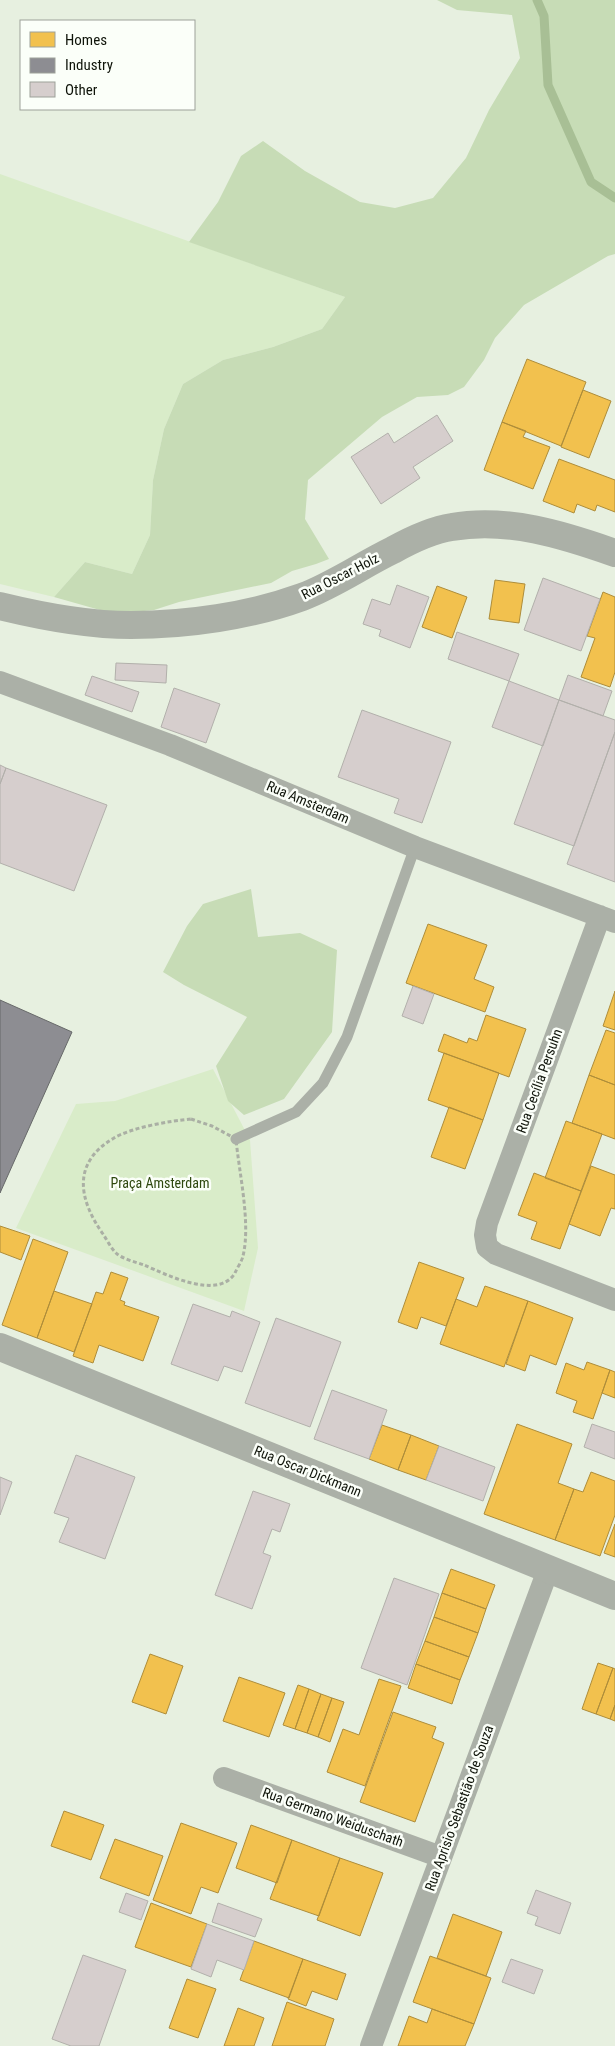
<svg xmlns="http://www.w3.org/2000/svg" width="615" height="2046" font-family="'Roboto Condensed',sans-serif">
<rect width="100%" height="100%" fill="#e7f0e0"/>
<path fill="#d9ecc9" d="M 0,174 L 345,297 L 322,329 L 273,347 L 223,360 L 183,384 L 164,429 L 153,480 L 150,535 L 132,574 L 85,562 L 54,597 L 0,584 Z
M 213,1069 L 250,1140 L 258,1248 L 244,1311 L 16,1228 L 76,1104 L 115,1101 Z"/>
<path fill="#c7dcb6" d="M 437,0 L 615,0 L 615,254 L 608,256 L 524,305 L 495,338 L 484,360 L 464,387 L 448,395 L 417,397 L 382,417 L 308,480 L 305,519 L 329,559 L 316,564 L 292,571 L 271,583 L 179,602 L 154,610 L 114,614 L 54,597 L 85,562 L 132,574 L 150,535 L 153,480 L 164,429 L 183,384 L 223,360 L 273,347 L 322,329 L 345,297 L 189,242 L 218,202 L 241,156 L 263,141 L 305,171 L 360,202 L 395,208 L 433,198 L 466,158 L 489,110 L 520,58 L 512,15 L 457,10 Z
M 251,889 L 258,937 L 300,933 L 337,950 L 332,1032 L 284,1099 L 244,1115 L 228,1101 L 216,1066 L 247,1017 L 184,985 L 163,972 L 187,926 L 203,904 Z"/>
<path fill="#f2c14e" stroke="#ae8d3a" d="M 527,359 L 586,382 L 561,446 L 502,422 Z
M 583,390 L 611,401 L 589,458 L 561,447 Z
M 502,422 L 526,431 L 523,437 L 550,447 L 533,489 L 484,470 Z
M 559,459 L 615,480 L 615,512 L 597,505 L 595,511 L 577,504 L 574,513 L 543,501 Z
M 495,580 L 525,584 L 519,623 L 489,619 Z
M 437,586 L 467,597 L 452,638 L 422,627 Z
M 603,592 L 615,597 L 615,672 L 610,687 L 581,677 L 595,638 L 587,636 Z
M 428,924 L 487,945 L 474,979 L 494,987 L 485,1012 L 406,983 Z
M 615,991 L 615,1030 L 603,1026 Z
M 486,1015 L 526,1029 L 509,1077 L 438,1051 L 444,1034 L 467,1043 L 469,1038 L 477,1041 Z
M 606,1030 L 615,1033 L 615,1085 L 589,1075 Z
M 444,1053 L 499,1073 L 483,1120 L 428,1100 Z
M 589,1075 L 615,1085 L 615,1139 L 572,1123 Z
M 449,1107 L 483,1120 L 465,1169 L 431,1157 Z
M 566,1121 L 602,1134 L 581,1191 L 545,1178 Z
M 591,1166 L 615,1175 L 615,1209 L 611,1208 L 600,1236 L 569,1224 Z
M 534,1173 L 581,1191 L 560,1249 L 531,1239 L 537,1222 L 518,1215 Z
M 0,1226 L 30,1236 L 21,1260 L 0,1252 Z
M 33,1239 L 68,1252 L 37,1338 L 2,1325 Z
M 419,1262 L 464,1278 L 446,1326 L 421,1317 L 417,1329 L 398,1322 Z
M 111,1272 L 128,1278 L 120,1300 L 125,1302 L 124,1305 L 159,1317 L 143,1361 L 99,1345 L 93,1363 L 73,1356 L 96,1292 L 103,1294 Z
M 485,1286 L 528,1301 L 504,1367 L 440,1344 L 456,1299 L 477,1307 Z
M 54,1291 L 92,1304 L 74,1352 L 37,1338 Z
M 528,1301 L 573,1318 L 556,1365 L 530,1355 L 525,1371 L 506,1364 Z
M 587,1362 L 610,1370 L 593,1419 L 573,1412 L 577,1401 L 556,1393 L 566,1363 L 584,1370 Z
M 610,1370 L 615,1372 L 615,1398 L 602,1393 Z
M 517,1424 L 572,1444 L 558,1483 L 574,1489 L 555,1540 L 484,1514 Z
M 382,1425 L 411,1435 L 398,1470 L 369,1459 Z
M 411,1435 L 439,1446 L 426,1480 L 398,1470 Z
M 591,1472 L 615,1481 L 615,1515 L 600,1556 L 555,1540 L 574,1489 L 583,1492 Z
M 615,1524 L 615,1557 L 604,1553 Z
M 451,1569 L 495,1585 L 486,1609 L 442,1593 Z
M 442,1593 L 486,1609 L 478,1633 L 434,1617 Z
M 434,1617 L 478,1633 L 469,1657 L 425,1641 Z
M 425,1641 L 469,1657 L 460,1680 L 416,1664 Z
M 150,1654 L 183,1666 L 166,1714 L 132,1702 Z
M 598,1663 L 613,1668 L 596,1714 L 582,1709 Z
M 416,1664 L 460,1680 L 452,1704 L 408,1688 Z
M 613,1668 L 615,1669 L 615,1705 L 610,1719 L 596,1714 Z
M 239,1677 L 285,1693 L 269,1737 L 223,1721 Z
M 379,1679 L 401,1686 L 365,1786 L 327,1772 L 343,1729 L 359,1735 Z
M 298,1685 L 309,1689 L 295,1729 L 283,1725 Z
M 309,1689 L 321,1694 L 307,1733 L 295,1729 Z
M 321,1694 L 332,1698 L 318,1737 L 307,1733 Z
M 332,1698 L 344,1702 L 330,1742 L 318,1737 Z
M 615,1705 L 615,1721 L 610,1719 Z
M 393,1712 L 436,1727 L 432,1738 L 444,1743 L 415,1822 L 360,1802 Z
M 64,1811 L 104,1825 L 91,1860 L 51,1846 Z
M 181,1823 L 237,1843 L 218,1893 L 201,1887 L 191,1914 L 153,1900 Z
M 251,1825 L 292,1840 L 277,1883 L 236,1868 Z
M 115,1839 L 163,1856 L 149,1896 L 100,1878 Z
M 292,1840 L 340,1858 L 319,1916 L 270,1899 Z
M 340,1858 L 383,1873 L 360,1936 L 317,1920 Z
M 151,1903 L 207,1924 L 191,1967 L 135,1947 Z
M 453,1914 L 502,1932 L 486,1976 L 437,1958 Z
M 254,1941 L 303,1959 L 289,1998 L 240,1980 Z
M 430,1956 L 491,1978 L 474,2024 L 413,2002 Z
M 303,1959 L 346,1974 L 337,2000 L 312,1991 L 306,2006 L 288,1999 Z
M 187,1979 L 216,1989 L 198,2038 L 169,2028 Z
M 287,2002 L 334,2019 L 325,2046 L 272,2046 Z
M 238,2008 L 264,2018 L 254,2046 L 224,2046 Z
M 432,2009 L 474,2024 L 465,2046 L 398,2046 L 409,2016 L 427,2023 Z"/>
<path fill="#8d8d92" stroke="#676969" d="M 0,1000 L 72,1032 L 0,1193 Z"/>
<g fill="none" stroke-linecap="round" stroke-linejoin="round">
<path stroke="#a8bf95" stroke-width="9" d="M 537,0 L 544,16 L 548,85 L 591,182 L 615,198"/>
</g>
<path fill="#d6cecd" stroke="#b2b0ab" d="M 437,415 L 453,441 L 413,467 L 420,478 L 381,504 L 351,457 L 388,433 L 394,443 Z
M 543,578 L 600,599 L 581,651 L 524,630 Z
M 397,585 L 429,597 L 410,648 L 379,636 L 381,630 L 363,624 L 372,599 L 390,605 Z
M 457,632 L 519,654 L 509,681 L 448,659 Z
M 116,663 L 167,665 L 166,683 L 115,680 Z
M 568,675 L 612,691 L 603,716 L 559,700 Z
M 92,676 L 139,692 L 132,712 L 85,695 Z
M 509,681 L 559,700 L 543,746 L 492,727 Z
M 174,688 L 220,704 L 206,743 L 161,727 Z
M 559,700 L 615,720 L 615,732 L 574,846 L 514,824 Z
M 362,710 L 451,742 L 422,823 L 394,813 L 399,799 L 338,777 Z
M 615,732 L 615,882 L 567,864 Z
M 0,765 L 6,768 L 0,784 Z
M 6,768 L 107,805 L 74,891 L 0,863 L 0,784 Z
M 413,986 L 434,994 L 423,1024 L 402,1016 Z
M 193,1304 L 230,1317 L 232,1311 L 260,1322 L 242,1372 L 224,1366 L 218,1381 L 171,1364 Z
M 276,1318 L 341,1342 L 310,1427 L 245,1403 Z
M 332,1390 L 387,1410 L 369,1459 L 314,1439 Z
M 592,1424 L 615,1432 L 615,1459 L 584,1447 Z
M 439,1446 L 495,1467 L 483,1501 L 426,1480 Z
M 76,1455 L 135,1477 L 105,1559 L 59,1542 L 69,1518 L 54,1513 Z
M 0,1477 L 12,1482 L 0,1515 Z
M 253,1491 L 290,1504 L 280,1532 L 272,1529 L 263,1553 L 271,1556 L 252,1609 L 215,1595 Z
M 394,1578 L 439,1594 L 407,1685 L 361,1668 Z
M 536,1890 L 571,1903 L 560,1934 L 535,1925 L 538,1917 L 527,1913 Z
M 126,1893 L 148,1901 L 141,1920 L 119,1912 Z
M 218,1903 L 262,1919 L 255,1937 L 212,1922 Z
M 207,1924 L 254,1941 L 244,1970 L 217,1960 L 211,1977 L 191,1969 Z
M 83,1955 L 126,1970 L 99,2046 L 71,2046 L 52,2039 Z
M 511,1959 L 543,1970 L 534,1994 L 502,1982 Z"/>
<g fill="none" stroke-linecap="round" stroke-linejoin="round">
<path stroke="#aaafa4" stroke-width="3" stroke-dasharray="4 2.5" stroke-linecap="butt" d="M 191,1119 L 212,1126 L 236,1139 C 239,1173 251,1223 243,1256 C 242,1261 237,1268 235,1273 C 218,1301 165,1274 144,1265 C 136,1262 122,1259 116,1253 C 111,1248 107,1240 103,1234 C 79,1200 71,1163 114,1138 C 133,1127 170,1121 191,1119 Z"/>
<path stroke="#abb0a7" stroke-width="11" d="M 236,1139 L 296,1112 L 323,1083 L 347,1037 L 415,847"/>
<path stroke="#abb0a7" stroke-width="22" d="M 0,682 L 170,745 L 415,847 L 615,922
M 600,916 L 487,1223 L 485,1235 L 487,1247 L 496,1254 L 615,1300
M 224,1778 L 441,1857
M 371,2046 L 548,1570"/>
<path stroke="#abb0a7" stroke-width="28" d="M 0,606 C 41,616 89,625 131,625 C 186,625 250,616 302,597 C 334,585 362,565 393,550 C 411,540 432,530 452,527 C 507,517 564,535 615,553
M 0,1347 L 615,1596"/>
</g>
<g text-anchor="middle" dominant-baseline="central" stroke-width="5" stroke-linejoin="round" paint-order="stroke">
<g font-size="14" fill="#0f140a" stroke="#fbfff9">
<text transform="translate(340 576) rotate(-27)">Rua Oscar Holz</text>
<text transform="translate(308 802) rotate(23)">Rua Amsterdam</text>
<text transform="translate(539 1081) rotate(-70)">Rua Cecília Persuhn</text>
<text transform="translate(308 1471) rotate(22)">Rua Oscar Dickmann</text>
<text transform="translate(459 1808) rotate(-70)">Rua Aprisio Sebastião de Souza</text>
<text transform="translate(333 1817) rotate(20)">Rua Germano Weiduschath</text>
</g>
<g font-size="14" fill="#2e480e" stroke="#fbfff9">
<text x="160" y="1183">Praça Amsterdam</text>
</g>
</g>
<rect x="20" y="20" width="175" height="90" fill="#fbfff9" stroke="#9da199"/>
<rect x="30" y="32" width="25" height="15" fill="#f2c14e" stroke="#9da199"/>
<text x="65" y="45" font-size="15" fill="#0f140a">Homes</text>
<rect x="30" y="58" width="25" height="15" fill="#8d8d92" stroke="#9da199"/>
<text x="65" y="70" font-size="15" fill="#0f140a">Industry</text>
<rect x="30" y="82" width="25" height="15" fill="#d6cecd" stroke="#9da199"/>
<text x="65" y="95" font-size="15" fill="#0f140a">Other</text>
</svg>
